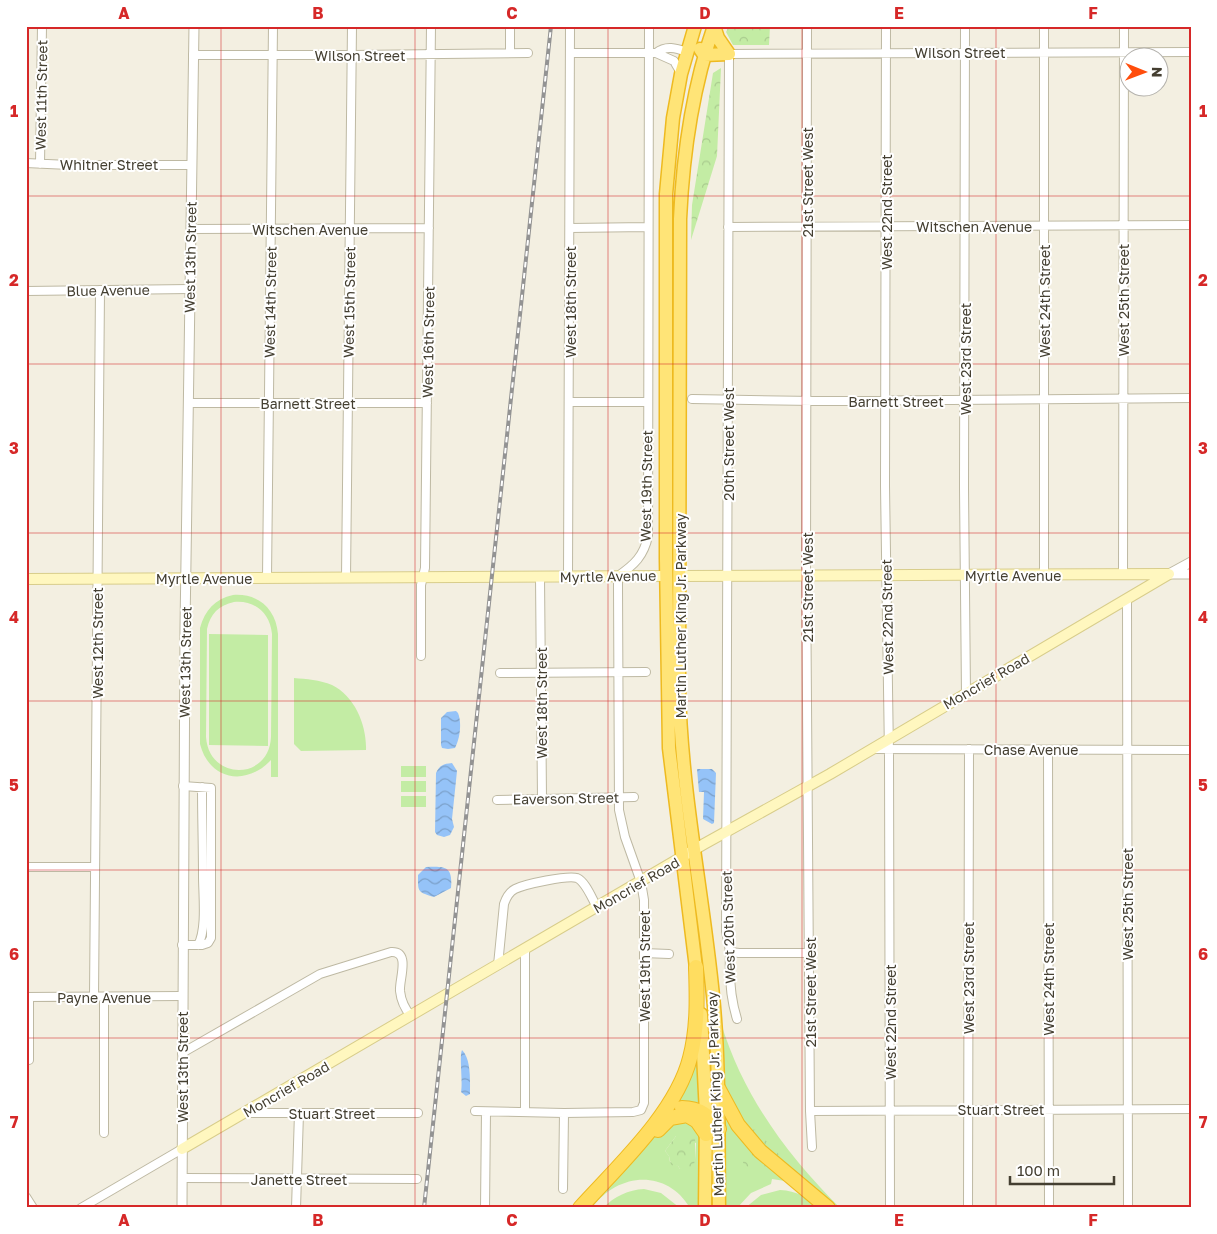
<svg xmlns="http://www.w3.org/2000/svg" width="1217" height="1234" font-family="'Golos Text',sans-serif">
<defs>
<pattern id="forest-crowns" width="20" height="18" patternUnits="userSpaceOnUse" patternTransform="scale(1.25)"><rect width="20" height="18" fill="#c3eca4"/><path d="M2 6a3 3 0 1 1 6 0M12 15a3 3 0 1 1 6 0" fill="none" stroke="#a9cb8e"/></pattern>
<pattern id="water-waves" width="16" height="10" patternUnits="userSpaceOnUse" patternTransform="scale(1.25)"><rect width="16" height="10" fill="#95c3f8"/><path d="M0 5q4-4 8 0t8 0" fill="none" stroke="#7ba0c9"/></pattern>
</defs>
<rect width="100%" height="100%" fill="#f3efe1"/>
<path fill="#c3eca4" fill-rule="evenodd" d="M 233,595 C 258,593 276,609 278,634 L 278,777 L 271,777 L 271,760 C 246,787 209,780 200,744 L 200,628 C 205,610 215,599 233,595 ZM 234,602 C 255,600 270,613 272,634 L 271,737 C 269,781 209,781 206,737 L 207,629 C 210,614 219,605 234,602 Z
M 209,634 L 268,635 L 268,746 L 209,745 Z
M 294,678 C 306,679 320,680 332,685 C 355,696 367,726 366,750 L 301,751 L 294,744 Z
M 401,766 L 426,766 L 426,777 L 401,777 Z
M 401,781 L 426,781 L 426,792 L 401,792 Z
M 401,796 L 426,796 L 426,807 L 401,807 Z
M 721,1023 C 743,1096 787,1155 840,1208 L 831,1208 L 798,1183 L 772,1179 L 771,1184 L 751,1193 L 737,1208 L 726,1208 L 725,1071 Z
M 697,1046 L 700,1094 L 699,1208 L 690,1208 C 666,1168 617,1173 592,1208 L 585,1208 L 651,1136 ZM 676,1136 L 696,1143 L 695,1160 L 680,1169 L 678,1166 L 670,1162 L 669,1156 L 665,1151 Z
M 644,1189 L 661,1193 L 680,1208 L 603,1208 C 615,1196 628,1190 644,1189 Z
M 780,1190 C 797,1191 807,1197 820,1208 L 790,1206 L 785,1208 L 745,1208 L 761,1195 Z"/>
<path fill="url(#forest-crowns)" d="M 729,26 L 770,26 L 769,45 L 733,45 L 726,32 Z
M 721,68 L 717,156 L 691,240 L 692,205 L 713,73 Z
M 750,1129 L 756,1130 L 787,1163 C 774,1170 754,1176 743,1163 L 745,1152 L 754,1151 L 746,1133 Z
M 687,1134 L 695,1138 L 695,1160 L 693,1168 L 680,1169 L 678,1166 L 671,1165 L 669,1156 L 665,1151 L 676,1136 Z"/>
<path fill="url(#water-waves)" d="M 456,711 L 458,713 C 462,722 460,739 455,748 L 448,749 L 442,748 L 441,745 L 441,718 L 447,712 Z
M 452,763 L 457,771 L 452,819 L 454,827 L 450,835 L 444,837 L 437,835 L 435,832 L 436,773 C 440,765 443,764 452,763 Z
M 697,769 L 712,769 L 716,773 L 714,823 L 712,824 L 703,819 L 704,792 L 699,792 Z
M 426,867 C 445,866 453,866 451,888 L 434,897 C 417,892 418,892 418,875 Z
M 462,1050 C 471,1059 470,1079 470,1091 L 470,1094 L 466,1096 L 461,1092 C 463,1082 459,1056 462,1050 Z"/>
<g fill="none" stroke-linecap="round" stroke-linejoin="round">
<defs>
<path id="minor" d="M 807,26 L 806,568 L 810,1111 L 812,1147
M 886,26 L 885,486 L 889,755 L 890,1208
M 965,26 L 964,488 L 966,693
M 510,53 L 510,26
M 570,53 L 656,53 L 674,61 L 681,73
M 656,53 C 666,45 676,48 687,52
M 193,55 L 352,55 L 528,53
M 26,163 L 69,165 L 192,165
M 40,164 L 42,26
M 728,227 L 1191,225
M 570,228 L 648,227
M 191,229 L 429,228
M 26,291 L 190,289
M 692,399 L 814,401 L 1191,398
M 570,402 L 648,402
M 189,403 L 427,403
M 1123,574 L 1124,26
M 1044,575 L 1044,26
M 540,577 L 542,799
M 568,577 L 570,26
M 267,578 L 273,26
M 346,578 L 352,26
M 1127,599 L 1128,1208
M 421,656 L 421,585 L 425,568 L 431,26
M 500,673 L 646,672
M 873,749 L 1191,750
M 1048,750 L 1049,1208
M 497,800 L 634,797
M 26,867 L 95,867
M 182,945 L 202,945 L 208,943 L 211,938 L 211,788 L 183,786
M 198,945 C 207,929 203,895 203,876 C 203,847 202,817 202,787
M 731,952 L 739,953 L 810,953
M 644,953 L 669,954
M 498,965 L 504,904 C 506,898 509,892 515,889 C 525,884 568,875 577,878 C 586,882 592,899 597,907
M 26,997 L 182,996
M 29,997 L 29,1060
M 94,997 L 100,290
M 104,997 L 104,1133
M 737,1019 C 730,997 729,977 730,954 C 730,947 727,938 726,931 L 729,54 L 1191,52
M 182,1053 L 320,974 L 391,952 C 411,951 399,979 400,991 C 401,1000 405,1009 411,1016
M 475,1111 L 564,1113 L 633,1112 L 641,1110 L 644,1103 L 644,900 L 641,882 L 625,837 L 619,810 L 618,586 L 618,576 C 634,565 644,556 648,536 L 649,26
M 810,1111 L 1191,1109
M 525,1112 L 525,949
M 245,1113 L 418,1113
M 182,1178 L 417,1179
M 563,1189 L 564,1113
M 26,1197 L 33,1208
M 81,1208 L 182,1149
M 296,1208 L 299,1113
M 485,1208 L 486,1112
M 968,1208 L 969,749"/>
<path id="tertiary" d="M 1169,574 L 1191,562
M 1169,574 L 1191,574
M 182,1208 L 185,627 L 194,26"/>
<path id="secondary" d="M 679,576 L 1168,574
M 26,579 L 666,576
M 182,1149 L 704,844 L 830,774 L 1169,574"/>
<path id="trunk" d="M 695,26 L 681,74 L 673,118 L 666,194 L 666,559 L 669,748 L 697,976
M 714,26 C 692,89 683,153 680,219 L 679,687 C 681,791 703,893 713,996 C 720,1066 718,1137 719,1208
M 714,26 L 718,38 L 729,54
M 700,49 L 704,55 L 729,54
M 701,1014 L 706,1114 L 705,1208"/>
<path id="motorway" d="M 717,1086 L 738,1125 L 760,1151 L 828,1208
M 682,1108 C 700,1108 709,1116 719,1129
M 658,1130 L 670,1118 L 687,1115 L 697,1121 L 706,1134
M 580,1208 C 618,1166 676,1113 690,1058 C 698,1028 697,997 696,967"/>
</defs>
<use href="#minor" stroke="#beb9a3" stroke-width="10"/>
<use href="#tertiary" stroke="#beb9a3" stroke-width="11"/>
<use href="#secondary" stroke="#d8cd8b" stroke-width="12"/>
<use href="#trunk" stroke="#eeba20" stroke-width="15"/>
<use href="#motorway" stroke="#eeba20" stroke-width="16"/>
<use href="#minor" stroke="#fff" stroke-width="8"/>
<use href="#tertiary" stroke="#fff" stroke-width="9"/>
<use href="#secondary" stroke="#fff7bf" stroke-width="10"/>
<use href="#trunk" stroke="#ffe477" stroke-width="12"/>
<use href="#motorway" stroke="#ffdd60" stroke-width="14"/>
<defs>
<path id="rail" d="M 424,1208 L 551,26"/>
</defs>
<use href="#rail" stroke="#939393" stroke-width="4"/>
<use href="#rail" stroke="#fff" stroke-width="2" stroke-dasharray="5.5" stroke-linecap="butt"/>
</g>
<path fill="none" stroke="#d62828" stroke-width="1" stroke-opacity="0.55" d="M 221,26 L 221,1208M 415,26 L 415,1208M 608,26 L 608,1208M 802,26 L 802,1208M 996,26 L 996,1208M 26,196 L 1191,196M 26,364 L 1191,364M 26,533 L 1191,533M 26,701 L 1191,701M 26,870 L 1191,870M 26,1038 L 1191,1038"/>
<g text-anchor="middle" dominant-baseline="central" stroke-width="4" stroke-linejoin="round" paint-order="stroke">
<g font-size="14" fill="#443f31" stroke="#fff">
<text x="960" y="52">Wilson Street</text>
<text x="360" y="55">Wilson Street</text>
<text transform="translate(41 95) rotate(-89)">West 11th Street</text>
<text x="109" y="164">Whitner Street</text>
<text transform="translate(807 182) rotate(-90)">21st Street West</text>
<text transform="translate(886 212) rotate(-90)">West 22nd Street</text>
<text x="974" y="226">Witschen Avenue</text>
<text x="310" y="229">Witschen Avenue</text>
<text transform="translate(190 257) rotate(-89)">West 13th Street</text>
<text transform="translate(108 290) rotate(-1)">Blue Avenue</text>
<text transform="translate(1123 300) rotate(-90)">West 25th Street</text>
<text transform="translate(1044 301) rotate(-90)">West 24th Street</text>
<text transform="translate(270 302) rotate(-89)">West 14th Street</text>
<text transform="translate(349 302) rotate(-89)">West 15th Street</text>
<text transform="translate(570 302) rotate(-90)">West 18th Street</text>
<text transform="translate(428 342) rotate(-89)">West 16th Street</text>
<text transform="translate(965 359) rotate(-90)">West 23rd Street</text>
<text x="896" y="401">Barnett Street</text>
<text x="308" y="403">Barnett Street</text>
<text transform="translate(728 444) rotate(-90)">20th Street West</text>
<text transform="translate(646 486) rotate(-89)">West 19th Street</text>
<text x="1013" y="575">Myrtle Avenue</text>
<text transform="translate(608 576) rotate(-1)">Myrtle Avenue</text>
<text x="204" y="578">Myrtle Avenue</text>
<text transform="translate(807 587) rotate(-90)">21st Street West</text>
<text transform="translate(680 616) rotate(-90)">Martin Luther King Jr. Parkway</text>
<text transform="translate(887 617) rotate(-91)">West 22nd Street</text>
<text transform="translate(97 643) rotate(-90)">West 12th Street</text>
<text transform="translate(185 662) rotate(-89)">West 13th Street</text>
<text transform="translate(986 681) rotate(-30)">Moncrief Road</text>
<text transform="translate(541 703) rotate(-90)">West 18th Street</text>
<text x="1031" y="749">Chase Avenue</text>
<text transform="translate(566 798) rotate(-1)">Eaverson Street</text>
<text transform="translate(636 885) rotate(-30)">Moncrief Road</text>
<text transform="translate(1127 904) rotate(-90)">West 25th Street</text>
<text transform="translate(728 927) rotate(-92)">West 20th Street</text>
<text transform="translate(644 966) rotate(-90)">West 19th Street</text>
<text transform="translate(968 978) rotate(-90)">West 23rd Street</text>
<text transform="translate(1048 979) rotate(-90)">West 24th Street</text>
<text transform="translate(810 992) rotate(-90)">21st Street West</text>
<text x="104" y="997">Payne Avenue</text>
<text transform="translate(890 1022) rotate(-90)">West 22nd Street</text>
<text transform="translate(182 1067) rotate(-90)">West 13th Street</text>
<text transform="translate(286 1089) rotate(-30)">Moncrief Road</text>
<text transform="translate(715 1094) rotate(-92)">Martin Luther King Jr. Parkway</text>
<text x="1001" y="1109">Stuart Street</text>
<text x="332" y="1113">Stuart Street</text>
<text x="299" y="1179">Janette Street</text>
</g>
</g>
<rect width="1217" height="1234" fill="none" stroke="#ffffff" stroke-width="55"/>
<g transform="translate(1144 72) rotate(91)"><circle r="24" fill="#ffffff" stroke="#b4b2ad"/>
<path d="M0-4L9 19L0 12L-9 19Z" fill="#ff4d0c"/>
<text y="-8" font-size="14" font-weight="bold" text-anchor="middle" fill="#443f31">N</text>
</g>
<path d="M1010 1176v8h104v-8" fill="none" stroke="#443f31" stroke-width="2.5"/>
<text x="1017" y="1176" font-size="15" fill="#443f31" stroke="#ffffff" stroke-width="4" paint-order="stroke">100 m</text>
<rect x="28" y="28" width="1162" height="1178" fill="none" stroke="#d62828" stroke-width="2"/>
<g font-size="16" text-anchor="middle" font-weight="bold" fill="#d62828">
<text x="124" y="19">A</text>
<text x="318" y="19">B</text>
<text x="512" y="19">C</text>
<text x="705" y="19">D</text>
<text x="899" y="19">E</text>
<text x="1093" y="19">F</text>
<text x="14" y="117">1</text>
<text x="1203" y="117">1</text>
<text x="14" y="286">2</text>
<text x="1203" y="286">2</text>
<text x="14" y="454">3</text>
<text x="1203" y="454">3</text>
<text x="14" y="623">4</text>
<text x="1203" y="623">4</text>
<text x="14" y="791">5</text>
<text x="1203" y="791">5</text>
<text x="14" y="960">6</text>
<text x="1203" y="960">6</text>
<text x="14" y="1128">7</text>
<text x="1203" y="1128">7</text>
<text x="124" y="1226">A</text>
<text x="318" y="1226">B</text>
<text x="512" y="1226">C</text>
<text x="705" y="1226">D</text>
<text x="899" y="1226">E</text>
<text x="1093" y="1226">F</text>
</g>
</svg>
